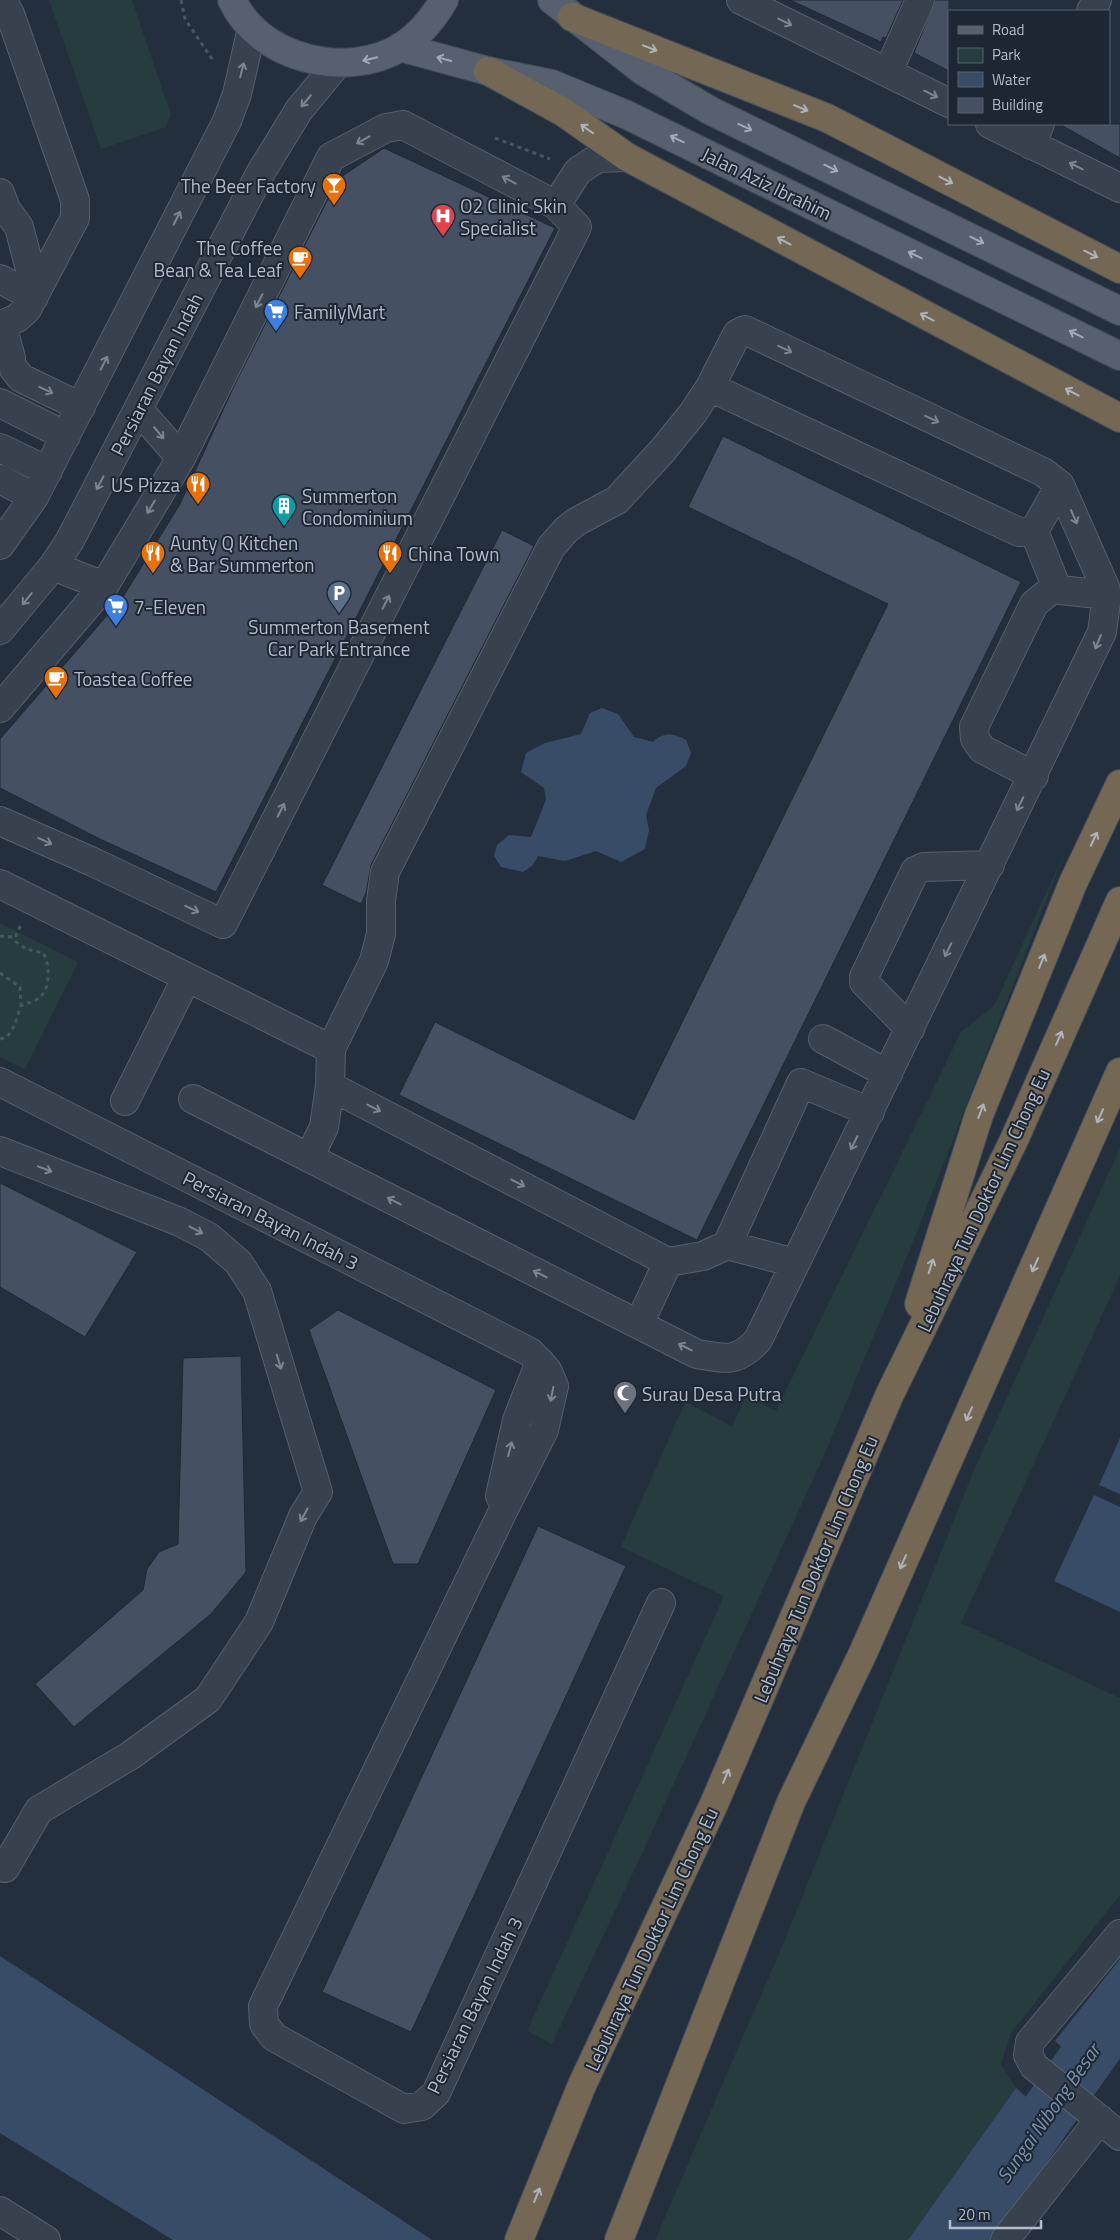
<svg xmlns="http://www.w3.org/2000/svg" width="1120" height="2240" font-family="'Titillium Web',sans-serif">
<rect width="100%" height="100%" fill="#242f3e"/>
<path fill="#263c3f" d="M 49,0 L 132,0 L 171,115 L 166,127 L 101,149 Z
M 1065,852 L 911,1247 L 825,1453 L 639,1860 L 552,2044 L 527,2031 L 724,1596 L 621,1547 L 685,1402 L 732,1426 L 746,1396 L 776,1411 L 961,1032 L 994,1006 Z
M 0,923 L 78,962 L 25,1069 L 0,1057 Z
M 1120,1148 L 1120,1276 L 961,1623 L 1120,1698 L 1120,1895 L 1011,2033 L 1001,2064 L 1016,2088 L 908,2240 L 655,2240 L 784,1942 L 974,1470 Z"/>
<path fill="#394c67" d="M 602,708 L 618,714 L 634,737 L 653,742 C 664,732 673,733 686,740 L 691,753 L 686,766 L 656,788 L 646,815 L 649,830 L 645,849 L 621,862 L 596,851 L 565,861 L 538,856 L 532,866 L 523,872 L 501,867 L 494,856 L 497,845 L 509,835 L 531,837 L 546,800 L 544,788 L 521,772 L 526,753 L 545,743 L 581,734 L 590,713 Z
M 1120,1438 L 1120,1494 L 1099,1485 Z
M 1094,1495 L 1120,1507 L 1120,1612 L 1054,1581 Z
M 0,1956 L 432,2240 L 173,2240 L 0,2133 Z
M 1120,1959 L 1120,2047 L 1095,2079 L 1055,2041 Z
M 1016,2088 L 1055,2123 L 970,2240 L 908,2240 Z"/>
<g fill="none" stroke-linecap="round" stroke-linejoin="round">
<path stroke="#394c67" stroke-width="55" d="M 958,2240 L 1120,2011"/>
</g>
<path fill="#455162" stroke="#1f2835" d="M 790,0 L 903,0 L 886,38 L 883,37 L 881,42 Z
M 935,0 L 949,0 L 949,71 L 914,53 Z
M 1059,124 L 1120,124 L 1120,158 Z
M 384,148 L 555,228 L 216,892 L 102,840 L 0,788 L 0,739 L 123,597 L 180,504 L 235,384 L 338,179 Z
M 723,436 L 1021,582 L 697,1240 L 399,1095 L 435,1022 L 634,1120 L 888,604 L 688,507 Z
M 502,530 L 534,546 L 371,865 L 366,893 L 361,904 L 322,885 Z
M 0,1183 L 137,1252 L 85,1337 L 0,1287 Z
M 338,1310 L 496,1390 L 418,1564 L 393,1564 L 309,1330 Z
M 241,1356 L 246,1572 L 211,1614 L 74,1727 L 35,1684 L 143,1590 L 147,1569 L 159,1552 L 178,1544 L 183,1358 Z
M 538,1526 L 626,1566 L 411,2032 L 322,1992 Z"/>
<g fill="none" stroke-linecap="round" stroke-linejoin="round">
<defs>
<path id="minor" d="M 741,0 L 949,103
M 1091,11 L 1097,0
M 888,72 L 920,0
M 990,124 L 1120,188
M 1031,145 L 1040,124
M 0,193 L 6,209 L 19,227 L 36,292
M 556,205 L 578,171 L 598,158 L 627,157
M 0,279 L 34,297
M 2,325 L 11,358
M 0,326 L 17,318 L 27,309 L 75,218 L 75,200 L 10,14 L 2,0
M 14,369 L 21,378 L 81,407
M 710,387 L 1019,532 L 1034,531
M 0,403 L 66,436
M 138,409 L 181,458
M 0,448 L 48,471
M 0,479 L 34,497
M 1060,485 L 1034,531 L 1056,586 L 1060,590 L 1107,595
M 0,545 L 34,497 L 227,121 L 237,94 L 252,28
M 53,566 L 104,586
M 0,630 L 53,566 L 69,542 L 261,172 L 299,110 L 337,64
M 0,708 L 104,586 L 181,458 L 331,157 L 386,128 L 403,125 L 556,205 L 577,227 L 223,924 L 93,862 L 0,821
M 1034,776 L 982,749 L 975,739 L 974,727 L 1034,604 L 1056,586
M 0,884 L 331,1049
M 910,1029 L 864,982 L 864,977 L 915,871 L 924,867 L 990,865
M 823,1039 L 888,1074
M 0,1082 L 530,1352 L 547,1370 L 554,1386 L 544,1430 L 502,1513 L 263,2006 L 264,2024 L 274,2037 L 404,2109 L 422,2106 L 436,2093 L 661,1603
M 330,1086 L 668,1262 L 703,1256 L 727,1245 L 795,1263
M 193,1099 L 697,1354 C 726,1359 737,1363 758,1340 L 1102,632 L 1107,595 L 1105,587 L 1060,485 L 1043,472 L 745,330 L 737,334 L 710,387 L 693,413 L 663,450 L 617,500 L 576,522 L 566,530 L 551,547 L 385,872 L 381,901 L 381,934 L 374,961 L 331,1049 L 330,1086 L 324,1127 L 309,1158
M 125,1101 L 187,977
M 0,1151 L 180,1222 L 209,1237 L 238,1262 L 257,1291 L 318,1492 L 303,1516 L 259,1622 L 208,1699 L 131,1755 L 39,1810 L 5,1868 L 0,1865
M 727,1245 L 801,1083 L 870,1112
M 639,1324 L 668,1262
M 500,1496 L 517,1420 L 540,1362
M 1120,1934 L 1030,2042 L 1028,2055 L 1034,2066 L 1120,2136
M 0,2211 L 46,2240
M 1005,2240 L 1100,2119"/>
<path id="major" d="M 232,0 C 259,59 347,80 401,47 C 420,35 433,19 444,0
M 552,0 L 643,71 L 711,111 L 1120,311
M 400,47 L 488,71 L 552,84 L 627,115 L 1120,356"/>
<path id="highway" d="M 572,17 L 827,118 L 1120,269
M 488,71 L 563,112 L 627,157 L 1120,418
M 919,1304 L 979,1115 L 1073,883 L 1120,784
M 519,2240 L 582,2085 L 714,1804 L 889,1396 L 1014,1140 L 1120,901
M 619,2240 L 791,1802 L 863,1653 L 1120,1072"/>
</defs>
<use href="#minor" stroke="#565f6c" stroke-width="30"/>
<use href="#major" stroke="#414a57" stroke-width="30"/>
<use href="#highway" stroke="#434c59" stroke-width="30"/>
<path stroke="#44595c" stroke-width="3" stroke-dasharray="4 4" stroke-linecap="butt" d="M 181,0 L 185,19 L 214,62
M 495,138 L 550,159
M 0,936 L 10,937 L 16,935
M 0,973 L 20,987 L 21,1006
M 0,1039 C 14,1037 16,1018 21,1006 C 27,1003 38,1001 42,995 C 50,986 50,963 43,953 L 26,949 L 16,942 L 16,935 L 21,925"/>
<use href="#minor" stroke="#38414e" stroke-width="28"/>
<use href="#major" stroke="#56606e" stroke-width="28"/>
<use href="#highway" stroke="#746855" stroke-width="28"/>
</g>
<defs><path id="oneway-shaft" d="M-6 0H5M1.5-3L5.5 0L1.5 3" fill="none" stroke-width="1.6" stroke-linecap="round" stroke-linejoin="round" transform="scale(1.25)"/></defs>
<g stroke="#7c8592">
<use href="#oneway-shaft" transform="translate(785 22) rotate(26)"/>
<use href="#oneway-shaft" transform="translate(242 70) rotate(-76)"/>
<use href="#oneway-shaft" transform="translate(931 94) rotate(27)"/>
<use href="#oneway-shaft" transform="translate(306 101) rotate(130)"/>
<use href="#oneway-shaft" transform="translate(363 140) rotate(151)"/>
<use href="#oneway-shaft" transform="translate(1076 166) rotate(-154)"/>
<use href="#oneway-shaft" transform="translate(509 180) rotate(-152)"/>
<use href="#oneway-shaft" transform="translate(177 218) rotate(-63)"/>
<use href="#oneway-shaft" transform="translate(259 301) rotate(117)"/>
<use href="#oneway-shaft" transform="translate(785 349) rotate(25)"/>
<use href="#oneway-shaft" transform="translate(104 363) rotate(-63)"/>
<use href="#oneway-shaft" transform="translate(46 390) rotate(25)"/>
<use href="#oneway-shaft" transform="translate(932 419) rotate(25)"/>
<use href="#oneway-shaft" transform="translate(159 433) rotate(50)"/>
<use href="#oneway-shaft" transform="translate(100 483) rotate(118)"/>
<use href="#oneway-shaft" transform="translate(151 507) rotate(121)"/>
<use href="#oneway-shaft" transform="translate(1074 517) rotate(66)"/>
<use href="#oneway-shaft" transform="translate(27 599) rotate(129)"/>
<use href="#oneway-shaft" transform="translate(386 602) rotate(-63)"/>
<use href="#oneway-shaft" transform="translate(1098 642) rotate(113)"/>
<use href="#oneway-shaft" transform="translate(1020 804) rotate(116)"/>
<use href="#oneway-shaft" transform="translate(281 810) rotate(-63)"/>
<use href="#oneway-shaft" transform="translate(45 841) rotate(24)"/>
<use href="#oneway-shaft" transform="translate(192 909) rotate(25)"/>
<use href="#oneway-shaft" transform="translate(948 950) rotate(116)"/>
<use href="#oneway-shaft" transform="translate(374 1108) rotate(27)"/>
<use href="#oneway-shaft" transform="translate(854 1143) rotate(116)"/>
<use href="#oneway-shaft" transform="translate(45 1169) rotate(21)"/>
<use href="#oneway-shaft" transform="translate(518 1183) rotate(27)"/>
<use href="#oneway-shaft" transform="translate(394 1201) rotate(-153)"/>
<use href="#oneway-shaft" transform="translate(196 1230) rotate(28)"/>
<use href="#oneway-shaft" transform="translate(540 1274) rotate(-153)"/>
<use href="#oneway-shaft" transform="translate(685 1347) rotate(-153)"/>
<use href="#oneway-shaft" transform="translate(279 1362) rotate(73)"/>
<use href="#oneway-shaft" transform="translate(552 1394) rotate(101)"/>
<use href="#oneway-shaft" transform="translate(510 1449) rotate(-76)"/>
<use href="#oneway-shaft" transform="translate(304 1515) rotate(119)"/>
</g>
<g stroke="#aeb4bd">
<use href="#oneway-shaft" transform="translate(650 48) rotate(21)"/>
<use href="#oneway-shaft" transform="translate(801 108) rotate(22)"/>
<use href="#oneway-shaft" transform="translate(587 129) rotate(-145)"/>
<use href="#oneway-shaft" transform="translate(946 180) rotate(27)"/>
<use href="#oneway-shaft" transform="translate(784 241) rotate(-152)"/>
<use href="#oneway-shaft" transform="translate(1091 254) rotate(27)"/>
<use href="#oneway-shaft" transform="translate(927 317) rotate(-152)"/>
<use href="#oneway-shaft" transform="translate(1072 392) rotate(-152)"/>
<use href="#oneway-shaft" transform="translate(1094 839) rotate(-65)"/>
<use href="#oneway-shaft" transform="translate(1042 961) rotate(-68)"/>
<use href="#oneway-shaft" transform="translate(1059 1038) rotate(-66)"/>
<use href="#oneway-shaft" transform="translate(981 1111) rotate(-69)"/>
<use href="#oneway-shaft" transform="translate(1100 1116) rotate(114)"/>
<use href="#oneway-shaft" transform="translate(1035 1265) rotate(114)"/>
<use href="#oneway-shaft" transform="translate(931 1266) rotate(-72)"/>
<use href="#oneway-shaft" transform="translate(969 1414) rotate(114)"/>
<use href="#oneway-shaft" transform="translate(903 1562) rotate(114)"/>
<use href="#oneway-shaft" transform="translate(726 1776) rotate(-67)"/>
<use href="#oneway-shaft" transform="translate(537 2195) rotate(-68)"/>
</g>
<g stroke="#a1aab7">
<use href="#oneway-shaft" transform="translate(370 59) rotate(166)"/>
<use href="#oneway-shaft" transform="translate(444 59) rotate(-165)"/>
<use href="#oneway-shaft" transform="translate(745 127) rotate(25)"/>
<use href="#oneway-shaft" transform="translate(677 139) rotate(-154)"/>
<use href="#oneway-shaft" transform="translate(831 168) rotate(26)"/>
<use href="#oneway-shaft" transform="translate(977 240) rotate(26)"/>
<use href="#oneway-shaft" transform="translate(915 255) rotate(-154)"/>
<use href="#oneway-shaft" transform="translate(1076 334) rotate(-154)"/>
</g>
<defs>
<symbol id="bar-pin" viewBox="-11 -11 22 30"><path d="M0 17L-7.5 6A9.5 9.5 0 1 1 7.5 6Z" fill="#e8710a" stroke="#1d2633"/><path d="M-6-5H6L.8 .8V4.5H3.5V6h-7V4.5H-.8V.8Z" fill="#fff"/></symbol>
<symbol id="hospital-pin" viewBox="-11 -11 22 30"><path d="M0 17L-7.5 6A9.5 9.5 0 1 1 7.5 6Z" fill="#e0444e" stroke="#1d2633"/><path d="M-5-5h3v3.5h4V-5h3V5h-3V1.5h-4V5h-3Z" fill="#fff"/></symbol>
<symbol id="cafe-pin" viewBox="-11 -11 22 30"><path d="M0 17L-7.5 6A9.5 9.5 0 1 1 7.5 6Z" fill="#e8710a" stroke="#1d2633"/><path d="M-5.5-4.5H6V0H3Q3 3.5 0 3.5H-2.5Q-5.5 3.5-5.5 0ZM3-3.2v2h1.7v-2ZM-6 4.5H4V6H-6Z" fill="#fff"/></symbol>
<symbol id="supermarket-pin" viewBox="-11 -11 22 30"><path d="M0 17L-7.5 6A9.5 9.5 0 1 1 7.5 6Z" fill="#3f7fe0" stroke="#1d2633"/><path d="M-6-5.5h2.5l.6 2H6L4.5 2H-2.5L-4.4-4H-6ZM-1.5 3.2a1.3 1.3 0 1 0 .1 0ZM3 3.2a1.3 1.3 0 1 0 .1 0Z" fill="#fff"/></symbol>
<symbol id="restaurant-pin" viewBox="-11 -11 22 30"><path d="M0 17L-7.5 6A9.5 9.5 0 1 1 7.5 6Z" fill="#e8710a" stroke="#1d2633"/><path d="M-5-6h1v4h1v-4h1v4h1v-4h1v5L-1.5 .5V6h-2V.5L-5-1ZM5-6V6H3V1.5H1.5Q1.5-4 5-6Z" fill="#fff"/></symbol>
<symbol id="building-pin" viewBox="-11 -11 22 30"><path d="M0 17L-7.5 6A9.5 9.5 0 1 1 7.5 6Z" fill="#0f9aa8" stroke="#1d2633"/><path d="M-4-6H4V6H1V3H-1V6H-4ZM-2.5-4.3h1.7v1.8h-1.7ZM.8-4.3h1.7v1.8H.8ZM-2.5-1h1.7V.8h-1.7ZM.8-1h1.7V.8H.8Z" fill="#fff"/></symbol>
<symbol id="parking-pin" viewBox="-11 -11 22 30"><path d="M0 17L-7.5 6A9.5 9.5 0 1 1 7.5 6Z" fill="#5c6f8a" stroke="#1d2633"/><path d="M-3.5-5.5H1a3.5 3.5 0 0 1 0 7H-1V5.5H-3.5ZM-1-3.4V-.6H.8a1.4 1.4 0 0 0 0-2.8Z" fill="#fff"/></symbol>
<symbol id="mosque-pin" viewBox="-11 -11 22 30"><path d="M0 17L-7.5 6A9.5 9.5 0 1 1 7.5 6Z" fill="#6b7280" stroke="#1d2633"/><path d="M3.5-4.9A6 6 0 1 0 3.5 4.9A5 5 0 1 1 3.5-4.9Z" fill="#fff"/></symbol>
</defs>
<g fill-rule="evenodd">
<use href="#bar-pin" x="320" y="171" width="28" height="38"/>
<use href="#hospital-pin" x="429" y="202" width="28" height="38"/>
<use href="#cafe-pin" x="286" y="244" width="28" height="38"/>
<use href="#supermarket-pin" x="262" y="297" width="28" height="38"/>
<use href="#restaurant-pin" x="184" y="470" width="28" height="38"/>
<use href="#building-pin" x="270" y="492" width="28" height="38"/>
<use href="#restaurant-pin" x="139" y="539" width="28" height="38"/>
<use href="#restaurant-pin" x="376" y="539" width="28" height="38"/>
<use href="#parking-pin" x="325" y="579" width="28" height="38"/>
<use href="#supermarket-pin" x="102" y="592" width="28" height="38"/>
<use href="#cafe-pin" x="42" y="664" width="28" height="38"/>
<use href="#mosque-pin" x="611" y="1379" width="28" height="38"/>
</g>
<g text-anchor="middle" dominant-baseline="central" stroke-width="4" stroke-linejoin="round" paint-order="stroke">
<g font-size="19" fill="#b4bcc9" stroke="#1d2633">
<text transform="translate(767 183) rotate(26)">Jalan Aziz Ibrahim</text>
<text transform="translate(156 374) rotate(-63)">Persiaran Bayan Indah</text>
<text transform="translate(983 1200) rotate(-65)">Lebuhraya Tun Doktor Lim Chong Eu</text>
<text transform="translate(271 1220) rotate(27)">Persiaran Bayan Indah 3</text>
<text transform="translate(815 1569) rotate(-67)">Lebuhraya Tun Doktor Lim Chong Eu</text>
<text transform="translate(651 1939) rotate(-65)">Lebuhraya Tun Doktor Lim Chong Eu</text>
<text transform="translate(474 2005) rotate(-64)">Persiaran Bayan Indah 3</text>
</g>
<g font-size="19" fill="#b4bcc9" stroke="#1d2633" text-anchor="start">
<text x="316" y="185" text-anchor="end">The Beer Factory</text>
<text x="460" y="205">O2 Clinic Skin<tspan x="460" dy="22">Specialist</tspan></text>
<text x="282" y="247" text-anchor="end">The Coffee<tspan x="282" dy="22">Bean &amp; Tea Leaf</tspan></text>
<text x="294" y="311">FamilyMart</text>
<text x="180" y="484" text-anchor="end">US Pizza</text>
<text x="302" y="495">Summerton<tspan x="302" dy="22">Condominium</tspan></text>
<text x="170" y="542">Aunty Q Kitchen<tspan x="170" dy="22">&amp; Bar Summerton</tspan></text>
<text x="408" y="553">China Town</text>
<text x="134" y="606">7-Eleven</text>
<text x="339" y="626" text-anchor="middle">Summerton Basement<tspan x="339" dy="22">Car Park Entrance</tspan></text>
<text x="74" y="678">Toastea Coffee</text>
<text x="642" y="1393">Surau Desa Putra</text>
</g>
<g font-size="20" font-style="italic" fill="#7c92b1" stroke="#1d2633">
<text transform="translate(1048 2113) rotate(-55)">Sungai Nibong Besar</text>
</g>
</g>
<rect x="948" y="10" width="162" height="115" fill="#1d2633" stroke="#59626f"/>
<rect x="958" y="26" width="25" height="8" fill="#56606e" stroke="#59626f"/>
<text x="992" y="35" font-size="15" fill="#b4bcc9">Road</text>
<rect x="958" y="48" width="25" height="15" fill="#263c3f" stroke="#59626f"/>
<text x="992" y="60" font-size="15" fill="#b4bcc9">Park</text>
<rect x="958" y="72" width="25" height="15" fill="#394c67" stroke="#59626f"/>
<text x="992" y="85" font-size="15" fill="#b4bcc9">Water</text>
<rect x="958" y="98" width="25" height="15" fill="#455162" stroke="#59626f"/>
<text x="992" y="110" font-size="15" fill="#b4bcc9">Building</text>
<path d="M950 2220v8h91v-8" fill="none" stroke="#b4bcc9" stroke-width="2.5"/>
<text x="958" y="2220" font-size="15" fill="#b4bcc9" stroke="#1d2633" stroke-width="4" paint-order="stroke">20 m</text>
</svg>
